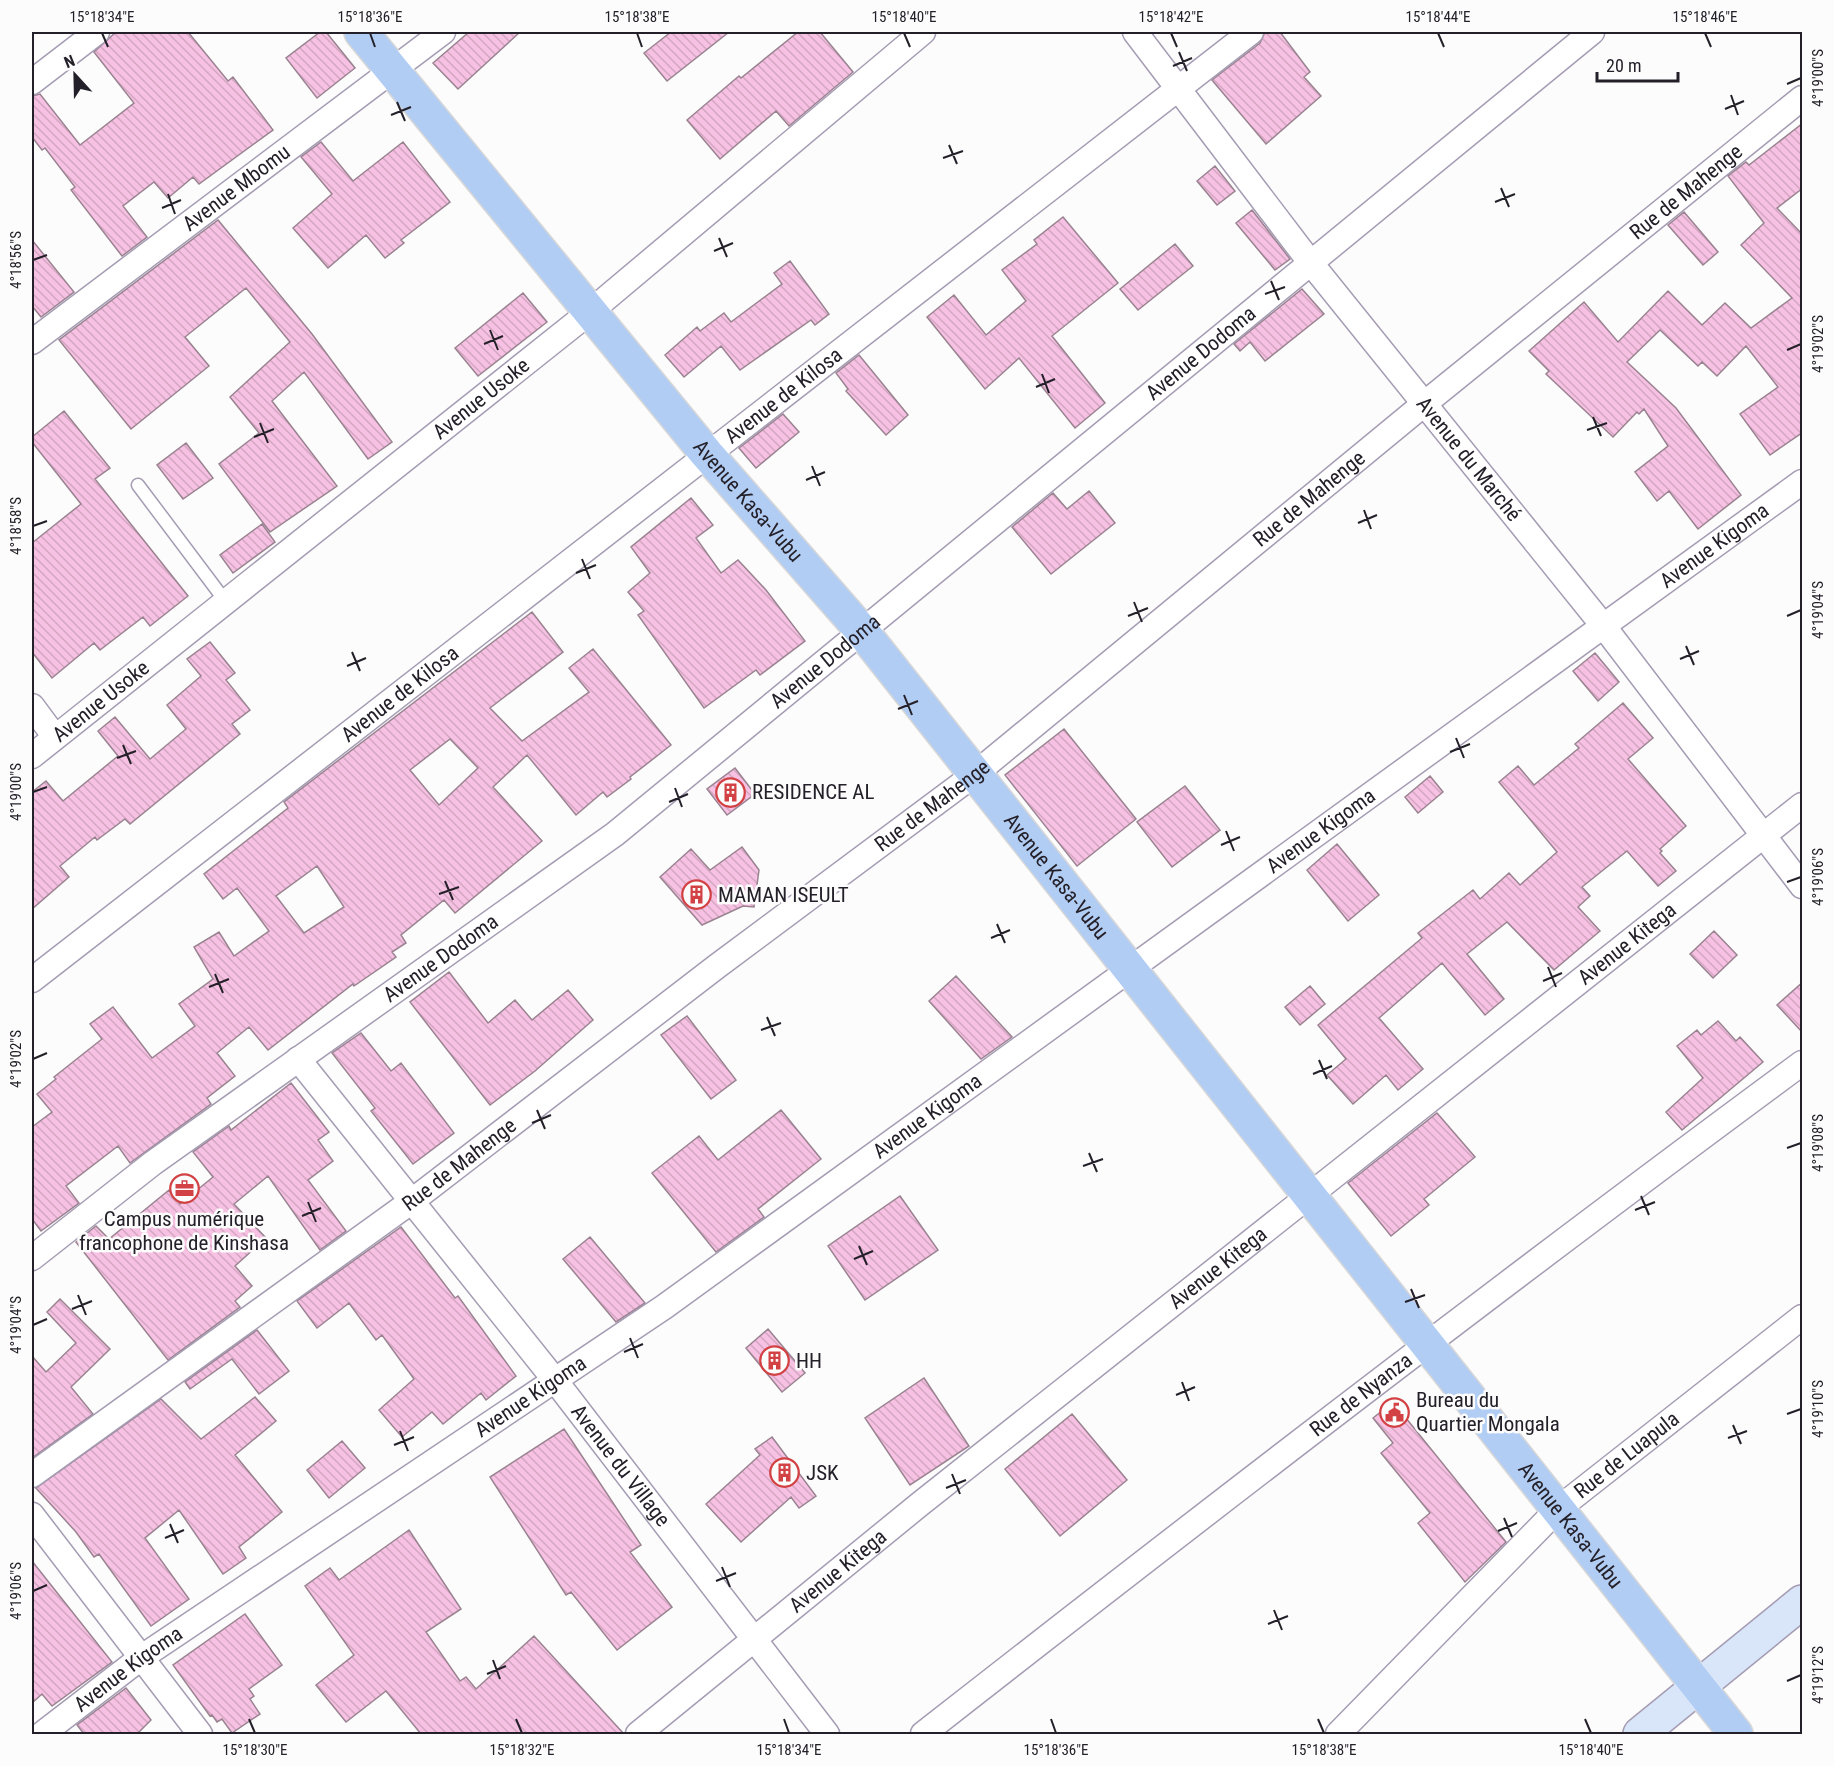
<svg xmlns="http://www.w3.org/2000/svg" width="1834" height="1766" font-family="'Roboto Condensed',sans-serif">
<defs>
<pattern id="building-back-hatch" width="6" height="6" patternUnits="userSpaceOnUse" patternTransform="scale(1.5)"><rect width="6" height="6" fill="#f6c1e2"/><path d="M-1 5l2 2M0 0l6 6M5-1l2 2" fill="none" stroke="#d3a6c2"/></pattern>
</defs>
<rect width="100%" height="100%" fill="#fcfcfc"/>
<path fill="url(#building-back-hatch)" stroke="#9a8391" stroke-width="1.5" fill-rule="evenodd" d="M 116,32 L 188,32 L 228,81 L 233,77 L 273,130 L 199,184 L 193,177 L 168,198 L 154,182 L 123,206 L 147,237 L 122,256 L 71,190 L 75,187 L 45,148 L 42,150 L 32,137 L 32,96 L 40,94 L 80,145 L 134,103 L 94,52 Z
M 320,32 L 326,32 L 355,68 L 317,98 L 286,58 Z
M 469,32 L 520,32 L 458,89 L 433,63 Z
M 671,32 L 729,32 L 667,81 L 644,53 Z
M 798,32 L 820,32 L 853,72 L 789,126 L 776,111 L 720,159 L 687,120 L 739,76 L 741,78 Z
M 1265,32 L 1280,32 L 1310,72 L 1304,77 L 1321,96 L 1266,144 L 1212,80 L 1260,43 Z
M 1803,123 L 1803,188 L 1777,208 L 1803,235 L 1803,432 L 1770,455 L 1740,414 L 1778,387 L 1746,346 L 1717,376 L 1702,362 L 1698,366 L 1660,330 L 1627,362 L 1676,408 L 1741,495 L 1698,529 L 1669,491 L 1657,501 L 1635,472 L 1668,446 L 1644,409 L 1639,414 L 1637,412 L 1613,437 L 1546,374 L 1549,371 L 1529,351 L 1584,302 L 1618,342 L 1668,291 L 1702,325 L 1725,303 L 1751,328 L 1792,298 L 1741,245 L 1764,223 L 1728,176 L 1746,162 L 1749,165 Z
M 321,142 L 353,181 L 403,142 L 450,202 L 401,240 L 404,243 L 385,258 L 366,235 L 328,268 L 293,228 L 332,194 L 301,157 Z
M 1215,166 L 1235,191 L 1217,205 L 1197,181 Z
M 1252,210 L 1290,259 L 1275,270 L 1236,223 Z
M 1684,212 L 1718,252 L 1703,265 L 1668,225 Z
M 1063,217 L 1118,283 L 1052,336 L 1105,403 L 1075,428 L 1019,358 L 985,389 L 927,317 L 954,295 L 986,335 L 1026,301 L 1002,270 L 1037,244 L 1034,240 Z
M 218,220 L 312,334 L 392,442 L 368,459 L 304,372 L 272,401 L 337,486 L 270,532 L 219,464 L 259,433 L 230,397 L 290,342 L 246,288 L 185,337 L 209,366 L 131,429 L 59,340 Z
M 32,240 L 74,292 L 41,317 L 32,306 Z
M 1175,244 L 1193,266 L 1138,310 L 1120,289 Z
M 790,261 L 829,314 L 815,325 L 811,320 L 740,370 L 721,346 L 684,377 L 665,355 L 697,327 L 700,331 L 724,313 L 731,322 L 782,284 L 774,273 Z
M 1302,289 L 1324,314 L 1265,361 L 1250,342 L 1240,351 L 1234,344 Z
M 523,293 L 547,322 L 478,376 L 455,348 Z
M 859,355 L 908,415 L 886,435 L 846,391 L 848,389 L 836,373 Z
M 64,411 L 110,468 L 95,479 L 188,596 L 150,626 L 143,617 L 100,650 L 94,643 L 52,678 L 32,652 L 32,543 L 81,504 L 32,442 L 32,437 Z
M 783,414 L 799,432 L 756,468 L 739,448 Z
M 186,443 L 213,478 L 183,499 L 157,465 Z
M 1089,491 L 1115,523 L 1051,574 L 1012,527 L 1053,493 L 1067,509 Z
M 691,498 L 713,525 L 696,538 L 721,573 L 738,560 L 766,590 L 805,641 L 760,675 L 756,670 L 704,708 L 638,615 L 644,611 L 628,592 L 650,573 L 631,547 Z
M 262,524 L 275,542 L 233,573 L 220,555 Z
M 532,612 L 563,652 L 490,708 L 522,741 L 589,692 L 569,668 L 593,649 L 671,745 L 630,777 L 631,779 L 607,797 L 603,792 L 576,815 L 527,755 L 493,787 L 542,841 L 455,913 L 444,900 L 401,935 L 406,943 L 392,952 L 396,957 L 354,986 L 353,984 L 268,1050 L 249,1027 L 217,1053 L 235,1076 L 207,1098 L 211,1104 L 130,1163 L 118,1146 L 66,1186 L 79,1203 L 41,1231 L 32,1219 L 32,1127 L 52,1112 L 37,1094 L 56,1079 L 54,1077 L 102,1039 L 90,1024 L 113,1007 L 152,1058 L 195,1026 L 179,1004 L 213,979 L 194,947 L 219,932 L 234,956 L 269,931 L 237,888 L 223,899 L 204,874 L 288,808 L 284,802 ZM 450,739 L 478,768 L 439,805 L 410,770 ZM 317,866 L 344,907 L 304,933 L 276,896 Z
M 210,642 L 235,673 L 226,680 L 250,710 L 232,724 L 240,734 L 130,824 L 125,819 L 97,840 L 95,837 L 60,866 L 69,877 L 32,909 L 32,792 L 46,781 L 63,801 L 118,756 L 98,731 L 115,717 L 150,759 L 186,729 L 167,705 L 201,676 L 187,659 Z
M 1595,653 L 1619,682 L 1598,701 L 1573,671 Z
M 1623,703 L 1653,738 L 1628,759 L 1686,826 L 1660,849 L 1662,851 L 1660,853 L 1676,871 L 1658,886 L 1627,851 L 1582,887 L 1590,896 L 1578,907 L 1600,931 L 1554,970 L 1507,922 L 1467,954 L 1504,999 L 1485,1015 L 1442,963 L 1379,1018 L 1423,1069 L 1398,1090 L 1386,1075 L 1353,1104 L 1327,1075 L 1346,1059 L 1318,1025 L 1422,938 L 1418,933 L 1473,890 L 1480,899 L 1509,873 L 1520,885 L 1557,852 L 1499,782 L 1518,766 L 1534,785 L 1579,748 L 1575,744 Z
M 1064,729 L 1136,819 L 1077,866 L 1005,775 Z
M 735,768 L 755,794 L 727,815 L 707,789 Z
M 1430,776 L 1443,792 L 1418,813 L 1405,797 Z
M 1185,786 L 1220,830 L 1172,867 L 1137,822 Z
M 1337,844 L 1379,895 L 1348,921 L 1307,870 Z
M 742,847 L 759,870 L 754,907 L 743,906 L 702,925 L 660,877 L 691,849 L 710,870 Z
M 1714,931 L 1737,955 L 1713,978 L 1690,954 Z
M 449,972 L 488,1023 L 515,1000 L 532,1020 L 568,990 L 593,1020 L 535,1071 L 490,1105 L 410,1002 Z
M 956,976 L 1012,1037 L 981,1059 L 929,1001 Z
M 1803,982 L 1803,1033 L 1777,1005 Z
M 1310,986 L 1325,1004 L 1300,1025 L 1285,1007 Z
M 687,1016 L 736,1080 L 711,1099 L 661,1035 Z
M 1718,1021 L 1736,1041 L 1740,1037 L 1763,1062 L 1682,1130 L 1666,1112 L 1703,1078 L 1677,1046 L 1697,1030 L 1701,1035 Z
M 361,1033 L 391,1071 L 401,1063 L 454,1133 L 413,1164 L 371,1111 L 375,1108 L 332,1053 Z
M 291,1083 L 329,1132 L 318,1140 L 333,1161 L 308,1180 L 346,1231 L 320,1250 L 268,1176 L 234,1204 L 266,1238 L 235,1266 L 252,1286 L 235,1301 L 240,1307 L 168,1360 L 76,1242 L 96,1226 L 109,1239 L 169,1190 L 180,1204 L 213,1177 L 193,1152 L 229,1126 L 231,1130 Z
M 781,1110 L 821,1159 L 758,1209 L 764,1217 L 716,1252 L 652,1173 L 699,1136 L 718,1160 Z
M 1437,1113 L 1475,1157 L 1424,1199 L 1429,1205 L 1391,1236 L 1348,1183 Z
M 900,1196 L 938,1250 L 865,1300 L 828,1246 Z
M 401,1227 L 455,1298 L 458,1296 L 516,1376 L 486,1400 L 481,1393 L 443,1424 L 432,1412 L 402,1437 L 379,1410 L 414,1379 L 382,1335 L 376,1340 L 349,1303 L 317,1328 L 297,1301 Z
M 590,1237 L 645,1303 L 616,1322 L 563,1259 Z
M 60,1299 L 110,1349 L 71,1387 L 93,1414 L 32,1458 L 32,1356 L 46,1372 L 76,1343 L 47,1312 Z
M 768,1329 L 805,1373 L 782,1392 L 746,1348 Z
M 257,1330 L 289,1371 L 259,1394 L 232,1359 L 190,1389 L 185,1382 Z
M 924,1378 L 969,1446 L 910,1485 L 865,1418 Z
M 255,1397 L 276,1421 L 235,1455 L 282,1512 L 239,1547 L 246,1558 L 223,1574 L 179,1510 L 145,1538 L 189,1599 L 151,1626 L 99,1554 L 94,1557 L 76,1532 L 36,1488 L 161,1399 L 201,1439 Z
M 1393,1402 L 1506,1542 L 1465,1582 L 1418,1523 L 1430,1513 L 1381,1453 L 1393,1443 L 1373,1418 Z
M 1072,1414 L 1127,1480 L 1060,1536 L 1005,1469 Z
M 564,1429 L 641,1545 L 630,1552 L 672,1607 L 617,1650 L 571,1592 L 566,1595 L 490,1477 Z
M 772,1437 L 816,1496 L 799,1508 L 791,1497 L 741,1542 L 706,1504 L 760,1455 L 755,1449 Z
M 342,1441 L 365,1468 L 329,1498 L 307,1470 Z
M 409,1530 L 461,1609 L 426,1632 L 460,1681 L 466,1677 L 476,1689 L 534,1636 L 624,1734 L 421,1734 L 386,1691 L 346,1722 L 316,1685 L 354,1655 L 305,1586 L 330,1568 L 339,1580 Z
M 32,1561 L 112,1662 L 52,1706 L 42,1694 L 32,1703 Z
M 245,1614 L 282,1665 L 249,1689 L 254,1696 L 250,1699 L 260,1714 L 232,1733 L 222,1719 L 217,1722 L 212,1715 L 210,1716 L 173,1665 Z
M 126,1688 L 151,1720 L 137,1734 L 84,1734 L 77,1725 Z"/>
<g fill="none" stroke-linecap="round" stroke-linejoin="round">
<defs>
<path id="lane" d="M 138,485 L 226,602"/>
<g id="street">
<path id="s1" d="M 1135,32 L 1310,262 L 1605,628 L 1802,886"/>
<path d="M 32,82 L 97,32"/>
<path id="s2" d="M 32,342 L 443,32"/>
<path d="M 32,706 L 55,737"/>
<path id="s3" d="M 32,756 L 591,311 L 923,32"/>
<path id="s4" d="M 32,980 L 1251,32"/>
<path id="s5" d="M 298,1059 L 554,1379 L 827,1734"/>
<path id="s6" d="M 32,1258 L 153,1163 L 615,834 L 1592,32"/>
<path id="s7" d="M 32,1475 L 412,1201 L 716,967 L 975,774 L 1424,404 L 1802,98"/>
<path d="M 32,1515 L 200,1734"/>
<path id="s8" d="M 42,1734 L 142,1657 L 664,1307 L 1802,482"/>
<path id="s9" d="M 638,1734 L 920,1504 L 1802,805"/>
<path id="s10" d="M 923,1734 C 1213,1507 1505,1282 1802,1063"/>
<path id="s11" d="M 1338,1734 L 1558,1509 L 1802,1317"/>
</g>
<path id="secondary" d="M 1640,1734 L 1802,1602"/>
<g id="primary">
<path id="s12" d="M 361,32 L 706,453 L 861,630 L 1736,1734"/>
</g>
</defs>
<use href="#lane" stroke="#a59cb3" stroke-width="15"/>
<use href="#street" stroke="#a59cb3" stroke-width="27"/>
<use href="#secondary" stroke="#a59cb3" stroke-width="36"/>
<use href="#primary" stroke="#d8d7d8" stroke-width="36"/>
<use href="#lane" stroke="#fff" stroke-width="12"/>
<use href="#street" stroke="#fff" stroke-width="24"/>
<use href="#secondary" stroke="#d9e6f9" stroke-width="33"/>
<use href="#primary" stroke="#b2cdf3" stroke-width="33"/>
</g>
<path fill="none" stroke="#242029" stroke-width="2" d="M 102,33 L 108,47M 370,33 L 375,47M 637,33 L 642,47M 904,33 L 910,47M 1171,33 L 1177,47M 1438,33 L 1444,47M 1705,33 L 1711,47M 1179,52 L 1187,71M 1173,66 L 1192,58M 1787,84 L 1801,78M 1731,95 L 1738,115M 397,102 L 405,121M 1725,109 L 1744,101M 391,115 L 411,107M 949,145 L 957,164M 943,158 L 963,151M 1501,188 L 1509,207M 168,194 L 175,214M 1495,202 L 1515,194M 162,208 L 181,200M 719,238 L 727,257M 714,251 L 733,243M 33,260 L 47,255M 1271,281 L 1279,300M 1265,294 L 1285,287M 490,330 L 498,350M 484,344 L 503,336M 1787,350 L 1801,344M 1042,374 L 1049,393M 1036,387 L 1055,379M 1593,417 L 1601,436M 260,423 L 268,443M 1587,430 L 1607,423M 254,437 L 274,429M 812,466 L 820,486M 806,480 L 825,472M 1364,510 L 1371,529M 1358,523 L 1377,515M 33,526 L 47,521M 582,559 L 590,579M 576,573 L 596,565M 1134,602 L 1142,622M 1128,616 L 1148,608M 1787,616 L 1801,610M 1686,646 L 1694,665M 352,652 L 360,671M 1680,659 L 1699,651M 347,666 L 366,658M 904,695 L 912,715M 898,709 L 918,701M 1456,738 L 1464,758M 123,745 L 131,764M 1450,752 L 1470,744M 117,758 L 136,751M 675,788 L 682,807M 33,792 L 47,787M 669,802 L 688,794M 1226,831 L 1234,851M 1221,845 L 1240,837M 445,881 L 453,900M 1787,882 L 1801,877M 439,894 L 459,887M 997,924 L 1005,943M 991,938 L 1010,930M 1548,967 L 1556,987M 215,974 L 223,993M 1543,981 L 1562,973M 209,987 L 229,979M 767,1017 L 775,1036M 761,1030 L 781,1023M 33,1059 L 47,1053M 1319,1060 L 1327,1079M 1313,1074 L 1332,1066M 537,1110 L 545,1129M 532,1123 L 551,1115M 1787,1148 L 1801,1143M 1089,1153 L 1097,1172M 1083,1166 L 1103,1159M 1641,1196 L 1649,1215M 308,1202 L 316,1222M 1635,1210 L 1655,1202M 302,1216 L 321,1208M 859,1246 L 867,1265M 854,1259 L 873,1251M 1411,1289 L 1419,1308M 78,1295 L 86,1315M 1405,1302 L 1425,1295M 72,1309 L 92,1301M 33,1325 L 47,1319M 630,1338 L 638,1358M 624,1352 L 643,1344M 1182,1382 L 1189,1401M 1176,1395 L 1195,1387M 1787,1414 L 1801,1409M 1733,1425 L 1741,1444M 400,1431 L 408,1451M 1728,1438 L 1747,1431M 394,1445 L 414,1437M 952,1474 L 960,1494M 946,1488 L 966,1480M 1504,1518 L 1512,1537M 170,1524 L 178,1543M 1498,1531 L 1517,1523M 165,1538 L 184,1530M 722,1567 L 730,1587M 716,1581 L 736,1573M 33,1591 L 47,1585M 1274,1610 L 1282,1630M 1268,1624 L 1288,1616M 493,1660 L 500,1679M 487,1674 L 506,1666M 1787,1681 L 1801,1675M 249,1719 L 255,1733M 516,1719 L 522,1733M 784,1719 L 789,1733M 1051,1719 L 1056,1733M 1318,1719 L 1324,1733M 1585,1719 L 1591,1733"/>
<defs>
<symbol id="building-ring" viewBox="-11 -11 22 22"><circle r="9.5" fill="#fcfcfc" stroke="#d24244" stroke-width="1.5"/><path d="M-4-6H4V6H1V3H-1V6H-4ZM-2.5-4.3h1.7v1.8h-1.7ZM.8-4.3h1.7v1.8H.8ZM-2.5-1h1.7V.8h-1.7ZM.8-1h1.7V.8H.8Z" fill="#d24244"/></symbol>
<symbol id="office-ring" viewBox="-11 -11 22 22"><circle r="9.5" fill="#fcfcfc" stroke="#d24244" stroke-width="1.5"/><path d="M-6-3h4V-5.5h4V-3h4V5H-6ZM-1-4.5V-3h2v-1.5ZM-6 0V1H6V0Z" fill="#d24244"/></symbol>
<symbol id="civic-ring" viewBox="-11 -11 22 22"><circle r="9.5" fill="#fcfcfc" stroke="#d24244" stroke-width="1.5"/><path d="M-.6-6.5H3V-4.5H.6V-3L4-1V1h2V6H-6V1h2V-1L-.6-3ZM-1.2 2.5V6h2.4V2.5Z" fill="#d24244"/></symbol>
</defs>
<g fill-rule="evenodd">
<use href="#building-ring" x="714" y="776" width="33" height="33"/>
<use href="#building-ring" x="680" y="878" width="33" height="33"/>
<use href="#office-ring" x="168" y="1172" width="33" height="33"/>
<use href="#building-ring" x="758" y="1344" width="33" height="33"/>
<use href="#civic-ring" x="1378" y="1396" width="33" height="33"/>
<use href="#building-ring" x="768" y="1456" width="33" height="33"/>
</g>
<g text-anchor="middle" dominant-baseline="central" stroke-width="5" stroke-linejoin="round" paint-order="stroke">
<g font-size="21" fill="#242029" stroke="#fcfcfc">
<text stroke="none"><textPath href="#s2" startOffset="256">Avenue Mbomu</textPath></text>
<text stroke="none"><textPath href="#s7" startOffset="2094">Rue de Mahenge</textPath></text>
<text stroke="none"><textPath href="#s6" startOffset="1479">Avenue Dodoma</textPath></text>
<text stroke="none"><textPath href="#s4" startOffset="952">Avenue de Kilosa</textPath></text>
<text stroke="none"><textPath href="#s3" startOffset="574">Avenue Usoke</textPath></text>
<text stroke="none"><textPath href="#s1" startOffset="542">Avenue du Marché</textPath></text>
<text stroke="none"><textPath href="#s7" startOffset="1608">Rue de Mahenge</textPath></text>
<text stroke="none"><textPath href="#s12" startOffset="608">Avenue Kasa-Vubu</textPath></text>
<text stroke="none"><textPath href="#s8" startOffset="2052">Avenue Kigoma</textPath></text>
<text stroke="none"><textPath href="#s6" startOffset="993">Avenue Dodoma</textPath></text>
<text stroke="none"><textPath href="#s4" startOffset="466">Avenue de Kilosa</textPath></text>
<text stroke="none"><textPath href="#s3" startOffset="88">Avenue Usoke</textPath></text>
<text stroke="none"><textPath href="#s7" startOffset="1122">Rue de Mahenge</textPath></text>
<text stroke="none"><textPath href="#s8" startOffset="1566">Avenue Kigoma</textPath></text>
<text stroke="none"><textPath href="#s12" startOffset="1094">Avenue Kasa-Vubu</textPath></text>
<text stroke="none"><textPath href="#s9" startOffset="1266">Avenue Kitega</textPath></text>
<text stroke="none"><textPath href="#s6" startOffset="507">Avenue Dodoma</textPath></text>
<text stroke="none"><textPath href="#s8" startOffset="1080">Avenue Kigoma</textPath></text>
<text stroke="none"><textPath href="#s7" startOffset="528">Rue de Mahenge</textPath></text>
<text stroke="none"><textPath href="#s9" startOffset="744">Avenue Kitega</textPath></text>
<text stroke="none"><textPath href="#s8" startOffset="594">Avenue Kigoma</textPath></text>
<text stroke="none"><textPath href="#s10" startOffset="554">Rue de Nyanza</textPath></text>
<text stroke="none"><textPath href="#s11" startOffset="402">Rue de Luapula</textPath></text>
<text stroke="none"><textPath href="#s5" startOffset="519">Avenue du Village</textPath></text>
<text stroke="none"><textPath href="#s12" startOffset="1922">Avenue Kasa-Vubu</textPath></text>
<text stroke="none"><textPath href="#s9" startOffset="258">Avenue Kitega</textPath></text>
<text stroke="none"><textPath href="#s8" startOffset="108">Avenue Kigoma</textPath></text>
</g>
<g font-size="21" fill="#242029" stroke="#fcfcfc" text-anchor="start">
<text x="752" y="792">RESIDENCE AL</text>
<text x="718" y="895">MAMAN ISEULT</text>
<text x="184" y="1219" text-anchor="middle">Campus numérique<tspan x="184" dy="24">francophone de Kinshasa</tspan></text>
<text x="796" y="1361">HH</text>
<text x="1416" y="1400">Bureau du<tspan x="1416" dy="24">Quartier Mongala</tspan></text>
<text x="806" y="1473">JSK</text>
</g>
</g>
<rect width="1834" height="1766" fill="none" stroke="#fcfcfc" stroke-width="66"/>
<g transform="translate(75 75) rotate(338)" stroke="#fcfcfc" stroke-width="4.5" paint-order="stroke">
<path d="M0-4.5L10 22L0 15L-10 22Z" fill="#242029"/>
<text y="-9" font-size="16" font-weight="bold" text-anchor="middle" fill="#242029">N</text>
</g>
<path d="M1597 72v9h81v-9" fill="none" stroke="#242029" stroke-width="3"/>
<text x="1606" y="72" font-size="18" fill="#242029" stroke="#fcfcfc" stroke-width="4.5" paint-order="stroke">20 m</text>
<rect x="33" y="33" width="1768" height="1700" fill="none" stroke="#242029" stroke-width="2"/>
<g font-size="15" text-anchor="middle" fill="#242029">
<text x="102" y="22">15°18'34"E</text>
<text x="370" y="22">15°18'36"E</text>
<text x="637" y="22">15°18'38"E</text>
<text x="904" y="22">15°18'40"E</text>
<text x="1171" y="22">15°18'42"E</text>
<text x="1438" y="22">15°18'44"E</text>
<text x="1705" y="22">15°18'46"E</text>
<text transform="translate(1818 78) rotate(-90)" y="5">4°19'00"S</text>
<text transform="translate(16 260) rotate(-90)" y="5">4°18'56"S</text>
<text transform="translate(1818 344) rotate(-90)" y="5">4°19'02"S</text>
<text transform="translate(16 526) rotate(-90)" y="5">4°18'58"S</text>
<text transform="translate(1818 610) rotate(-90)" y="5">4°19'04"S</text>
<text transform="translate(16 792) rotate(-90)" y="5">4°19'00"S</text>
<text transform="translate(1818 877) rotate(-90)" y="5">4°19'06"S</text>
<text transform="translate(16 1059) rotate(-90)" y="5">4°19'02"S</text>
<text transform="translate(1818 1143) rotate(-90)" y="5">4°19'08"S</text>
<text transform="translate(16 1325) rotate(-90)" y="5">4°19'04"S</text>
<text transform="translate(1818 1409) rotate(-90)" y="5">4°19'10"S</text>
<text transform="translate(16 1591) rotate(-90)" y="5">4°19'06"S</text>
<text transform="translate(1818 1675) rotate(-90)" y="5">4°19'12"S</text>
<text x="255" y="1755">15°18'30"E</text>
<text x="522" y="1755">15°18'32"E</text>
<text x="789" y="1755">15°18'34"E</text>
<text x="1056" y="1755">15°18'36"E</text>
<text x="1324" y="1755">15°18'38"E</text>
<text x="1591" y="1755">15°18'40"E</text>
</g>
</svg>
